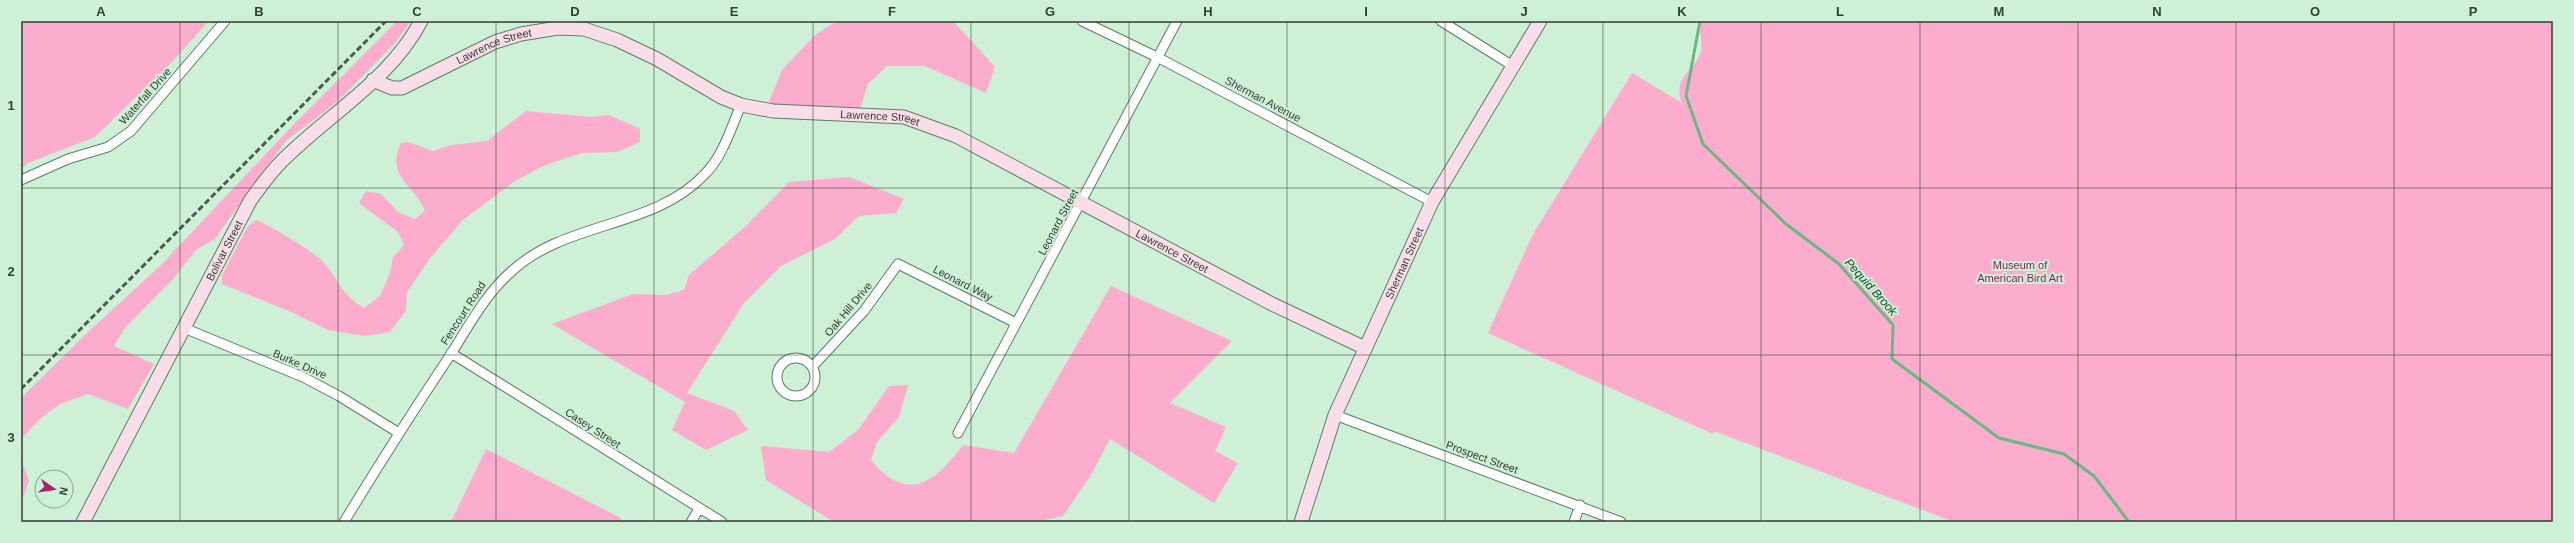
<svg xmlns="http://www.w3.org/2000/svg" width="2574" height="543" font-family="Helvetica,sans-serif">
<rect width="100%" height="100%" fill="#cef0d7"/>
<path fill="#fcaccc" d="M 21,21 L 209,21 L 169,65 L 95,137 L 28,163 L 21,169 Z
M 397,21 L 411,21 L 395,43 L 338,101 L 287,140 L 260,175 L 215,239 L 196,250 L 173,279 L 125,328 L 114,346 L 154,364 L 128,409 L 88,394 L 60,404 L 41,418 L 23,437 L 21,459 L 21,398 L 88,332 L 160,266 L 294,124 Z
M 837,21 L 953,21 L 995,67 L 986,93 L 925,66 L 887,66 L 868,84 L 858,115 L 766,109 L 782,70 L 815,35 Z
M 1701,21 L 2553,21 L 2553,522 L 1954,522 L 1714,431 L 1713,434 L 1488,333 L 1532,236 L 1632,73 L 1682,103 C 1672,75 1694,74 1701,51 C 1704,41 1697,32 1701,21 Z
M 526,111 L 592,117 L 609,115 L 640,129 L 640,142 L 618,152 L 582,153 L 543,166 L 515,181 L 463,220 L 431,257 L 407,292 L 406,311 L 390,332 L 365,336 L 328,330 L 289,311 L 222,284 L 222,275 L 248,226 L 256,220 C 271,226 317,253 326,265 C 341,284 342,295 364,308 L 380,296 L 390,273 L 393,257 L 404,245 L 398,232 L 359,203 L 366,191 L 381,194 L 398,212 L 415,219 L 425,211 C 414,184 385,176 401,143 L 408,142 L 433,151 L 452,145 L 487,141 Z
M 849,177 L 904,199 L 896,213 L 859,216 L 835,239 L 781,266 L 744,303 L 687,393 L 734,411 L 748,430 L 706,450 L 672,430 L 685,402 L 552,324 L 633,294 L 666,295 L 684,290 L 689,275 L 747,225 L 789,182 Z
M 1111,286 L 1232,341 L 1170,403 L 1226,427 L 1215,451 L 1238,463 L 1214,503 L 1110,439 L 1091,475 L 1063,516 L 1035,522 L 834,522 L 766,480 L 761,446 L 829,452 L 858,430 L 889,386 L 908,385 L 899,417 L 877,442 L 871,460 C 907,504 935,483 963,445 L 1014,453 Z
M 486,449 L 621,518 L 619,522 L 451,522 Z
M 21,459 L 29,481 L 21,502 Z"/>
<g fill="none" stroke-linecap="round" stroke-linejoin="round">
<path stroke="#68ba84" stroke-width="3" d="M 1700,21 L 1686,96 L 1703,144 L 1786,224 L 1839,264 L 1893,325 L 1892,359 L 1999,438 L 2064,454 L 2094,476 L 2129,522"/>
<defs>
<path id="street" d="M 1082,21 L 1159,58 L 1432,202
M 1441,21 L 1513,66
M 21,180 L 68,159 L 108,147 L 131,131 L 225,21
M 184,328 L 303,377 L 339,396 L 399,433
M 451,353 L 722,522
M777 377a19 19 0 1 1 38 0a19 19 0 1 1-38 0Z
M 813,366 L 864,311 L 898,264 L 1016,323
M 1335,415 L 1621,522
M 958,433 L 1177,21
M 344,522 C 378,466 413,411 449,357 C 469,326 485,294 513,270 C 567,221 655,228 705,174 C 723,156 731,128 741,105
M 691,522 L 699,509
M 1574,522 L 1580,505"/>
<g id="secondary">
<path id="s1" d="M 373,80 L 392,88 L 402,88 L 495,42 L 521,34 L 558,28 L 584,29 L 617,40 L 657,59 L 721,97 L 741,105 L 773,111 L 904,117 L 956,136 L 1270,303 L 1365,348"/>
<path id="s2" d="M 83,522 L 250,201 C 260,187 270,173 282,161 C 328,115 391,79 421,21"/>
<path id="s3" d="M 1301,522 L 1335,415 L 1432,202 L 1540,21"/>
</g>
</defs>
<use href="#street" stroke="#5d7c66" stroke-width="11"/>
<use href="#secondary" stroke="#5d7c66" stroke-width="15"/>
<use href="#street" stroke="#fff" stroke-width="9"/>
<use href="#secondary" stroke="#f9dee9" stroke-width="13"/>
<path stroke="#4b5c50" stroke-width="3" stroke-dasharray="6 3" stroke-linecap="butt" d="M 21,389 L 386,21"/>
</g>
<path fill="none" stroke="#313e35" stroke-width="1" stroke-opacity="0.55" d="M 180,21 L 180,522M 338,21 L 338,522M 496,21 L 496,522M 654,21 L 654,522M 813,21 L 813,522M 971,21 L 971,522M 1129,21 L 1129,522M 1287,21 L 1287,522M 1445,21 L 1445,522M 1603,21 L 1603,522M 1761,21 L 1761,522M 1920,21 L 1920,522M 2078,21 L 2078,522M 2236,21 L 2236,522M 2394,21 L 2394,522M 21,188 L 2553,188M 21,355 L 2553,355"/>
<g text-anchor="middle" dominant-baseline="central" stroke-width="4" stroke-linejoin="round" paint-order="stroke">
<g font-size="11" fill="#313e35" stroke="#cef0d7">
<text stroke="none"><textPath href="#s1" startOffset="132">Lawrence Street</textPath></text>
<text transform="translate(145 96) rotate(-48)">Waterfall Drive</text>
<text transform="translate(1263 99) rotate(28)">Sherman Avenue</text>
<text stroke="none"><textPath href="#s1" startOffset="540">Lawrence Street</textPath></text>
<text transform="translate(1058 222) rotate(-62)">Leonard Street</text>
<text stroke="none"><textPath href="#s2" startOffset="306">Bolivar Street</textPath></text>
<text stroke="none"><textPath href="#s1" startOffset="864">Lawrence Street</textPath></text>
<text stroke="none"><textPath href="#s3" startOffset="279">Sherman Street</textPath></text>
<text transform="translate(963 283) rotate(27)">Leonard Way</text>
<text transform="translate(848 309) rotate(-50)">Oak Hill Drive</text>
<text transform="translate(463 313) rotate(-57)">Fencourt Road</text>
<text transform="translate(300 364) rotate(24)">Burke Drive</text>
<text transform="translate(593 428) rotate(33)">Casey Street</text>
<text transform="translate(1482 457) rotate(20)">Prospect Street</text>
</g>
<g font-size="11" fill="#872356" stroke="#cef0d7">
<text x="2020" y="265">Museum of<tspan x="2020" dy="13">American Bird Art</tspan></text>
</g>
<g font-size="12" font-style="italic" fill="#0f4e2b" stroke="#cef0d7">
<text transform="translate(1871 287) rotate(48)">Pequid Brook</text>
</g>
</g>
<rect width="2574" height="543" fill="none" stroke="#cef0d7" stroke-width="44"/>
<g transform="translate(54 489) rotate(103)"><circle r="19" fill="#cef0d7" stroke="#8fa996"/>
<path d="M0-3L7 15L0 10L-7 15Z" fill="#a9226a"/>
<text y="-6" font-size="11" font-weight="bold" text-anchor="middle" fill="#313e35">N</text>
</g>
<rect x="22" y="22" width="2530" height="499" fill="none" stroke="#313e35" stroke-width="1.5"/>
<g font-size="13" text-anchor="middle" font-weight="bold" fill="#313e35">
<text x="101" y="16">A</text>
<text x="259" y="16">B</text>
<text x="417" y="16">C</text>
<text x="575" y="16">D</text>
<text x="734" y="16">E</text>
<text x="892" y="16">F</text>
<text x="1050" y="16">G</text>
<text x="1208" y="16">H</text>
<text x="1366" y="16">I</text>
<text x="1524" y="16">J</text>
<text x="1682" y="16">K</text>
<text x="1840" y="16">L</text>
<text x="1999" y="16">M</text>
<text x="2157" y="16">N</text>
<text x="2315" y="16">O</text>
<text x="2473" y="16">P</text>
<text x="11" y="110">1</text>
<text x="11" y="276">2</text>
<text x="11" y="442">3</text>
</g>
</svg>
